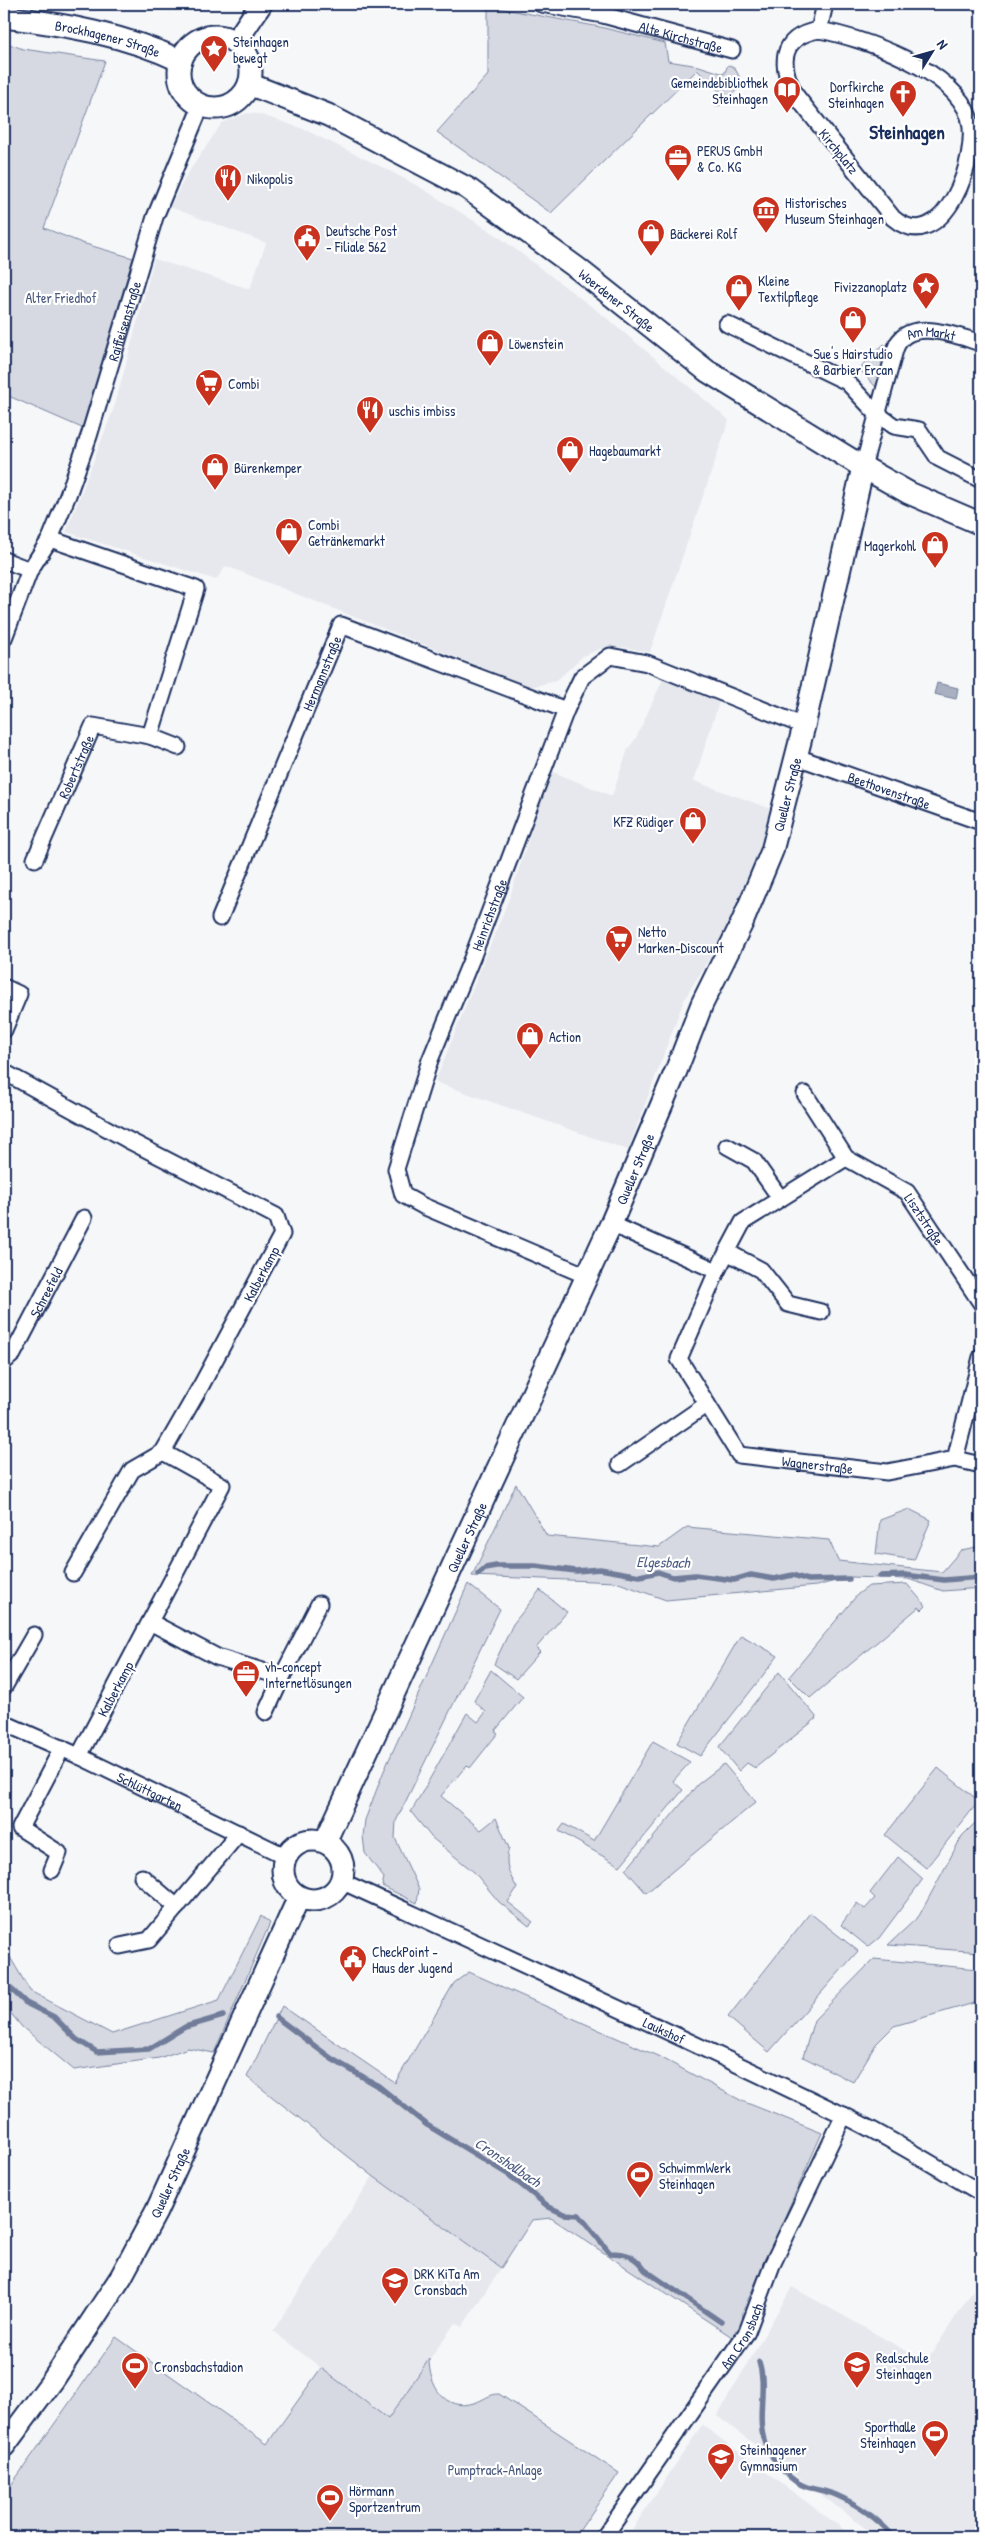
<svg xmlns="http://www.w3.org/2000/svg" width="985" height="2541" font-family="'Patrick Hand',sans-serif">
<rect width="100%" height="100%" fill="#f6f7f9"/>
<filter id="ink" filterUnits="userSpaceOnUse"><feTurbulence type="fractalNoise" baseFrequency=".02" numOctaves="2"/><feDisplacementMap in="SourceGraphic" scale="10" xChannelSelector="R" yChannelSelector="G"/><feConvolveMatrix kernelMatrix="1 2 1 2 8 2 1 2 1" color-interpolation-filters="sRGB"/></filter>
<g filter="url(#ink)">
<path fill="#e6e8ee" d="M 247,113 L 258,114 L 301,128 L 388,170 L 423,189 L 495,234 L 604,316 L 729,420 L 650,652 L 622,647 L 600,649 L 583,656 L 556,681 L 531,687 L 226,566 L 216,580 L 66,532 L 115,405 L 154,259 L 250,289 L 266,243 L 170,207 L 186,176 L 222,123 Z
M 663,679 L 719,702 L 694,781 L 774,810 L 746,890 L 721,939 L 684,1000 L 628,1150 L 435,1082 L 510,896 L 551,771 L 612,796 L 628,749 L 636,738 Z
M 373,2176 L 501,2268 L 462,2327 L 455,2323 L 388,2419 L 273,2331 Z
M 981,2278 L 981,2537 L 877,2537 L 717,2416 L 792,2287 L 926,2362 Z
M 702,2425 L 854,2537 L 627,2537 Z"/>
<path fill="#d6d9e2" stroke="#7884a0" d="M 488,6 L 600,27 L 665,43 L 668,61 L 699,66 L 724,74 L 728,65 L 734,67 L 739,76 L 740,87 L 721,105 L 717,106 L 714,104 L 723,95 L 697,70 L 551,213 L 437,132 L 488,75 Z
M 4,42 L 23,49 L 105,61 L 44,228 L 82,243 L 133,258 L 82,428 L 4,394 Z
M 884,344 L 889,348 L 878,385 L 875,386 L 862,372 L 862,365 Z
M 516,1484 L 547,1536 L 659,1547 L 687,1527 L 829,1540 L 838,1561 L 942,1572 L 961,1550 L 981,1546 L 981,1588 L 943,1591 L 908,1579 L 851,1577 L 816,1586 L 666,1600 L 616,1582 L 472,1576 Z
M 909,1509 L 931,1520 L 914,1560 L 876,1554 L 880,1520 Z
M 468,1584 L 500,1609 L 396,1821 L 395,1838 L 419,1889 L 417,1903 L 382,1886 L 384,1878 L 365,1853 L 363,1836 L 365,1820 L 383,1773 Z
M 907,1584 L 926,1606 L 922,1610 L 919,1607 L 810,1698 L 789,1677 L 858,1594 L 869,1586 Z
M 540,1590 L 567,1612 L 536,1648 L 540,1652 L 516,1679 L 494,1664 L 513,1624 Z
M 741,1635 L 778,1656 L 700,1756 L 677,1743 Z
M 491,1670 L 523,1697 L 495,1731 L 498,1733 L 470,1768 L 467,1765 L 441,1796 L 481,1830 L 496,1818 L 509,1848 C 504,1864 509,1874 517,1888 L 508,1902 L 533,1922 L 529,1926 L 499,1902 L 474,1872 L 432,1838 L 411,1812 L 467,1713 L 478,1722 L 486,1712 L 474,1701 Z
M 779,1672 L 817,1718 L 755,1768 L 747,1763 L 739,1771 L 719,1747 Z
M 653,1741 L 690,1762 L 673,1781 L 683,1790 L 620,1866 L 559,1831 L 564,1824 L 594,1841 Z
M 724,1764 L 756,1802 L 646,1893 L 626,1870 L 698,1784 Z
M 938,1768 L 979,1801 L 926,1868 L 885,1835 Z
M 981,1817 L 981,1952 L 888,1945 L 919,1916 L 962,1836 Z
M 898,1857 L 923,1879 L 879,1938 L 868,1947 L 841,1925 L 857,1903 L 865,1909 L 875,1898 L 870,1893 Z
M 810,1913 L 858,1951 L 769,2052 L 728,2017 Z
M 261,1916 L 270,1923 L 214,2053 L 188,2048 L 159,2058 L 74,2070 L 22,2027 L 4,2005 L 4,1947 L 30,1991 L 112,2034 L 219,2000 Z
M 874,1959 L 978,1969 L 981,1977 L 981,2001 L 894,2026 L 876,2044 L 853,2082 L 803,2057 L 814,2020 Z
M 469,1972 L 662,2058 L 742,2101 L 822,2133 L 743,2311 L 742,2329 L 735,2339 L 551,2218 L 532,2220 L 501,2268 L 373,2176 L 247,2077 L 282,2006 L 395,2083 L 454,1983 Z
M 116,2337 L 267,2444 L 321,2368 L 388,2419 L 429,2359 C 429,2385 444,2412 474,2403 C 484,2400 489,2394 499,2394 L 619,2473 L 575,2537 L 4,2537 L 4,2495 Z"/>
<path fill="#a9b0c1" stroke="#707c99" d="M 937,683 L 958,688 L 956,699 L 934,694 Z"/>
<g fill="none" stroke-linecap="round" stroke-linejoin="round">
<path stroke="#707c99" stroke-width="5.5" d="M 478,1574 L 485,1568 L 496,1566 L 535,1566 L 576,1571 L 600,1569 L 640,1576 L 658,1572 L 673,1577 L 695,1575 L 734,1580 L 751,1575 L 774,1579 L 793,1575 L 808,1580 L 849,1579
M 880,1576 L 905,1575 L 944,1580 L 981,1577
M 4,1973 L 8,1986 L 26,2003 L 54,2017 L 76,2039 L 97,2052 L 149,2049 L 185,2027 L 223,2016
M 276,2017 L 332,2059 L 377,2085 L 427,2125 L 509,2175 L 549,2207 L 564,2214 L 579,2215 L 610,2253 C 627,2253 635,2256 645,2270 L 721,2322
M 759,2362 C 768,2389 754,2420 767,2448 C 775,2463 791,2482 807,2487 C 817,2490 827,2491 836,2495 C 859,2505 878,2519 894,2537"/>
<defs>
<g id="street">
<path id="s1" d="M 541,4 L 603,15 L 732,50"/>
<path d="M 819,30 C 863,38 953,69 969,117 C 981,155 943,260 893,218 L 797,97 C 779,67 778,37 819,30 Z"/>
<path d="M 819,30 L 825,4"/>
<path d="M 727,324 L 847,382 L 876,413 L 894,426 L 919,430 L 938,458 L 981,480"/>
<path id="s2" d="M 863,467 L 895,350 C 906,315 957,336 981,343"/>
<path d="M 4,560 L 30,570"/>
<path id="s3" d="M 4,638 L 30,570 L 50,539 L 68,495 L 89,436 L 155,217 L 201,106"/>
<path d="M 150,736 L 178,747"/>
<path id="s4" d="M 797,757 L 981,822"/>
<path id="s5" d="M 35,859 L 93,726 L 150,736 L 196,589 L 50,539"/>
<path id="s6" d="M 220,918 L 341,625 L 566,710"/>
<path d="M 4,987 L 19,994 L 4,1030"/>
<path d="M 4,1072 L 126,1139 L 276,1216 L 282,1234 L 202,1384 L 163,1452 L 222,1485 L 79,1756"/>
<path id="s7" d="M 805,1094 L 846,1158 L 907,1192 L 981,1303"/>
<path d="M 727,1146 L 754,1161 L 780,1198"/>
<path id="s8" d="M 611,1224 L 717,1271 L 679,1359 L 739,1455 L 887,1472 L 955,1459"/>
<path d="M 727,1252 L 761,1270 L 788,1304 L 821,1312"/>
<path d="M 717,1271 L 743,1222 L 846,1158"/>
<path id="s9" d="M 587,1276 L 423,1206 L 403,1195 L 396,1169 L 430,1060 L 472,958 L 566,710 L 582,677 L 610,656 L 647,663 L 804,726"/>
<path d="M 981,1357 L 955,1459 L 981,1465"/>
<path id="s10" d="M 4,1362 L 13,1354 L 84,1218"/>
<path d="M 620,1464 L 707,1404"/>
<path d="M 73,1573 L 132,1470 L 163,1452"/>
<path d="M 150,1622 L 217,1657 L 282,1677 L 319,1604"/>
<path d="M 4,1687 L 34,1635"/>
<path d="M 266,1712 L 282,1677"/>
<path id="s11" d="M 4,1723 L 79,1756 L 285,1856"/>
<path d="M 52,1870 L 59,1853 L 20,1828 L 62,1748"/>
<path d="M 142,1877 L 177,1907"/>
<path id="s12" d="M 341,1881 C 509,1958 677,2034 843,2115 C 891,2138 936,2167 981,2193"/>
<path d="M 120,1946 L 149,1940 L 239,1833"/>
<path id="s13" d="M 604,2537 L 747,2332 L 772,2265 L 844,2115"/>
</g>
<g id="secondary">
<path id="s14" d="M 4,17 C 63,24 126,35 181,61"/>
<circle cx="215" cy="72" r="36"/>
<path d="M 235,43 L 261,4"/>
<path id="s15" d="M 249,84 L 328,115 L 467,188 L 577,268 L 707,371 L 863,467 L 909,493 L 981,524"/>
<circle cx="313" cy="1870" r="30"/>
<path id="s16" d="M 325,1842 L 611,1224 L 676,1071 L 702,1004 L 742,923 L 772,851 L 804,726 L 863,467"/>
<path id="s17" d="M 4,2446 L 53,2380 L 121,2277 L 156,2212 L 299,1897"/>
</g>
</defs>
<use href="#street" stroke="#1b2f5e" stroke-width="19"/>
<use href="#secondary" stroke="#1b2f5e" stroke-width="25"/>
<use href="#street" stroke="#fff" stroke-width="15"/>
<use href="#secondary" stroke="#fff" stroke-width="21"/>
</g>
</g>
<defs>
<symbol id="sight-pin" viewBox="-11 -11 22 30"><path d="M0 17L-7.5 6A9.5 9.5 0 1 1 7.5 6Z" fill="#c8321e" stroke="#fff"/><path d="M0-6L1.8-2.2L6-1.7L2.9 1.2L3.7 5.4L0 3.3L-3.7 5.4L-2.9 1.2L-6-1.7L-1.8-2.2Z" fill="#fff"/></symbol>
<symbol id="library-pin" viewBox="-11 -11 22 30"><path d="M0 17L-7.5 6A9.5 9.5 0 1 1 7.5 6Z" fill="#c8321e" stroke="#fff"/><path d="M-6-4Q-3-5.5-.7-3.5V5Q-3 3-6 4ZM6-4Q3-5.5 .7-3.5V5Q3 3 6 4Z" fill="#fff"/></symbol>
<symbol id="church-pin" viewBox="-11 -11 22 30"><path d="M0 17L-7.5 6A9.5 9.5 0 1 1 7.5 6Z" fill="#c8321e" stroke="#fff"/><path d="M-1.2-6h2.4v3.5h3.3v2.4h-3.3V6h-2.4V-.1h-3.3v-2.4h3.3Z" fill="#fff"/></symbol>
<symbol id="office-pin" viewBox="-11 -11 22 30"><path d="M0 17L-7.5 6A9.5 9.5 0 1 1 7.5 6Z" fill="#c8321e" stroke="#fff"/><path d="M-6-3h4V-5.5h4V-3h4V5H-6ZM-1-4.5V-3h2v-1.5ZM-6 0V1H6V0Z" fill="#fff"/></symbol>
<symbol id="restaurant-pin" viewBox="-11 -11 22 30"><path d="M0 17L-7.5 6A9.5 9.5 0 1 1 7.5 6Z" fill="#c8321e" stroke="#fff"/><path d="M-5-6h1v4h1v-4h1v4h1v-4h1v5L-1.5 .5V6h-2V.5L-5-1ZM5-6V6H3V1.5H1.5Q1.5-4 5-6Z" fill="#fff"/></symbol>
<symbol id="museum-pin" viewBox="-11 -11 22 30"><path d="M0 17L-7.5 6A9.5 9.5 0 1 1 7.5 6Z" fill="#c8321e" stroke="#fff"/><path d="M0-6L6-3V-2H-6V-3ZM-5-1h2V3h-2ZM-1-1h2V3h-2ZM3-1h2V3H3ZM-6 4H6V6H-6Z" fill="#fff"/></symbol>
<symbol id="shop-pin" viewBox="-11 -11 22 30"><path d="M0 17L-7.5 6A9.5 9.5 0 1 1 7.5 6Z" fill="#c8321e" stroke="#fff"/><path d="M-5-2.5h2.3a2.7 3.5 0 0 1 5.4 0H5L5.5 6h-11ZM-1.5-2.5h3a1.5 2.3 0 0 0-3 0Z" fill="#fff"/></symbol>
<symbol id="civic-pin" viewBox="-11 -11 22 30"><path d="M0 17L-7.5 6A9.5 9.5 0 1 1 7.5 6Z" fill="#c8321e" stroke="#fff"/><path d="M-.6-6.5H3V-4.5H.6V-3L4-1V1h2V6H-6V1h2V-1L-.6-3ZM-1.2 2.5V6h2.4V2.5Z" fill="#fff"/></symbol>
<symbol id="supermarket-pin" viewBox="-11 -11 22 30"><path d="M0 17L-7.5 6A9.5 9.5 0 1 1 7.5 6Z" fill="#c8321e" stroke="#fff"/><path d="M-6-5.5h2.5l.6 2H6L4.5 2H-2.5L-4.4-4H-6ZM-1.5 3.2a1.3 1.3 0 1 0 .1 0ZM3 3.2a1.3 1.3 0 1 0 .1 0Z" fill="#fff"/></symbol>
<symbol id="stadium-pin" viewBox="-11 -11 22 30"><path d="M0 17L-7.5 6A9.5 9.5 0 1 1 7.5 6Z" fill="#c8321e" stroke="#fff"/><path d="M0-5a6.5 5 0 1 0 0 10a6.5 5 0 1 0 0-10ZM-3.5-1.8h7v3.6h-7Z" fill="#fff"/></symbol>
<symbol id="school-pin" viewBox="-11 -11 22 30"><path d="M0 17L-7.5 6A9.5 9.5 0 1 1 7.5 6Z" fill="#c8321e" stroke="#fff"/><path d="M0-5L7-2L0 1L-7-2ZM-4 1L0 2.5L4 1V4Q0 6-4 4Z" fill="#fff"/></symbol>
</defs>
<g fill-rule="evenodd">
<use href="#sight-pin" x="198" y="33" width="32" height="43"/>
<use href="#library-pin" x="771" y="74" width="32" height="43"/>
<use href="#church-pin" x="887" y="78" width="32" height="43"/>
<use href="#office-pin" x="662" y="142" width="32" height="43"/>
<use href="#restaurant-pin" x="212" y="162" width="32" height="43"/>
<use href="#museum-pin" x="750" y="194" width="32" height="43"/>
<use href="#shop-pin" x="635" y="217" width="32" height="43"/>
<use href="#civic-pin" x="291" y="222" width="32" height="43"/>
<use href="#sight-pin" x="910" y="270" width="32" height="43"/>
<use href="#shop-pin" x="723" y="272" width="32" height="43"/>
<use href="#shop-pin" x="837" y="304" width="32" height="43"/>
<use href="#shop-pin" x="474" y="327" width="32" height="43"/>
<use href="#supermarket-pin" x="193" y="367" width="32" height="43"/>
<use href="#restaurant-pin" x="354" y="394" width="32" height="43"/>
<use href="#shop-pin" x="554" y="434" width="32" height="43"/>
<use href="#shop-pin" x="199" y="451" width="32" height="43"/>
<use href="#shop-pin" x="273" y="516" width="32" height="43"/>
<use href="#shop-pin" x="919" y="529" width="32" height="43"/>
<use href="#shop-pin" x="677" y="805" width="32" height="43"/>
<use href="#supermarket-pin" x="603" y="923" width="32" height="43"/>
<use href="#shop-pin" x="514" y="1020" width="32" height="43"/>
<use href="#office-pin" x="230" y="1658" width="32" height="43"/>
<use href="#civic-pin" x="337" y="1943" width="32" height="43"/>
<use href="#stadium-pin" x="624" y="2159" width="32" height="43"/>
<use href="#school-pin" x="379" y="2265" width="32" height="43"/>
<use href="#school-pin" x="841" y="2349" width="32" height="43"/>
<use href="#stadium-pin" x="119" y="2350" width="32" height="43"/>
<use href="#stadium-pin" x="919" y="2418" width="32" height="43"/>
<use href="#school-pin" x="705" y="2441" width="32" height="43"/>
<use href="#stadium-pin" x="314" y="2482" width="32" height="43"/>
</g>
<g text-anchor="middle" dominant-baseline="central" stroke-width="4.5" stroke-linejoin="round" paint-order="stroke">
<g font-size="14" fill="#1b2f5e" stroke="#fff">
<text stroke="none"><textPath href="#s1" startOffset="144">Alte Kirchstraße</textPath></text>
<text stroke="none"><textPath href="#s14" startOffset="106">Brockhagener Straße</textPath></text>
<text transform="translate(839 151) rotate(51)">Kirchplatz</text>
<text stroke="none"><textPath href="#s15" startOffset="429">Woerdener Straße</textPath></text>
<text stroke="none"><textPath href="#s3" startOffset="340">Raiffeisenstraße</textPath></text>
<text stroke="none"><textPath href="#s2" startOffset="166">Am Markt</textPath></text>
<text stroke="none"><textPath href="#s6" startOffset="265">Hermannstraße</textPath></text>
<text stroke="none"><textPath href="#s5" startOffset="101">Robertstraße</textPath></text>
<text stroke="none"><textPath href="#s4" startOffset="98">Beethovenstraße</textPath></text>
<text stroke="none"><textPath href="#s16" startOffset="1146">Queller Straße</textPath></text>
<text stroke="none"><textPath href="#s9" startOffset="499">Heinrichstraße</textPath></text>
<text stroke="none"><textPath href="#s16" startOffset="741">Queller Straße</textPath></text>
<text stroke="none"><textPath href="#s7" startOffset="178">Lisztstraße</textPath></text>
<text transform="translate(261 1274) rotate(-62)">Kalberkamp</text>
<text stroke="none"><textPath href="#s10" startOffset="82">Schreefeld</textPath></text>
<text stroke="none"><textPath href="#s8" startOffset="404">Wagnerstraße</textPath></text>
<text stroke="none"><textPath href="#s16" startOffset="336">Queller Straße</textPath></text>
<text transform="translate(115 1689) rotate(-62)">Kalberkamp</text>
<text stroke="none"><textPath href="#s11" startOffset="161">Schlüttgarten</textPath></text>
<text stroke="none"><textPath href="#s12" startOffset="356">Laukshof</textPath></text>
<text stroke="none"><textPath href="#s17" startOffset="312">Queller Straße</textPath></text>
<text stroke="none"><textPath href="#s13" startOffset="244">Am Cronsbach</textPath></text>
</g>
<g font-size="14" fill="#1b2f5e" stroke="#fff" text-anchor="start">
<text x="233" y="41">Steinhagen<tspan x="233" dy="16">bewegt</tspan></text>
<text x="768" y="82" text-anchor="end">Gemeindebibliothek<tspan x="768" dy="16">Steinhagen</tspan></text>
<text x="884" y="86" text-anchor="end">Dorfkirche<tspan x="884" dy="16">Steinhagen</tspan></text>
<text x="697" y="150">PERUS GmbH<tspan x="697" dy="16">&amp; Co. KG</tspan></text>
<text x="247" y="178">Nikopolis</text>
<text x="785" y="202">Historisches<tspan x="785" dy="16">Museum Steinhagen</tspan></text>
<text x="326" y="230">Deutsche Post<tspan x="326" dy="16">- Filiale 562</tspan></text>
<text x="670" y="233">Bäckerei Rolf</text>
<text x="758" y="280">Kleine<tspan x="758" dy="16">Textilpflege</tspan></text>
<text x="907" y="286" text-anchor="end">Fivizzanoplatz</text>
<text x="509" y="343">Löwenstein</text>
<text x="853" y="353" text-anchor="middle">Sue's Hairstudio<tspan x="853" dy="16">&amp; Barbier Ercan</tspan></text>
<text x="228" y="383">Combi</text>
<text x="389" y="410">uschis imbiss</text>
<text x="589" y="450">Hagebaumarkt</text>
<text x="234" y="467">Bürenkemper</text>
<text x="308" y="524">Combi<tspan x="308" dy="16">Getränkemarkt</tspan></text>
<text x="916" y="545" text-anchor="end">Magerkohl</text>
<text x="674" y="821" text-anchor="end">KFZ Rüdiger</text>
<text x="638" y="931">Netto<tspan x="638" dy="16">Marken-Discount</tspan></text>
<text x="549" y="1036">Action</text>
<text x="265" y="1666">vh-concept<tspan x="265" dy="16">Internetlösungen</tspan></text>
<text x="372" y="1951">CheckPoint -<tspan x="372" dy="16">Haus der Jugend</tspan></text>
<text x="659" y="2167">SchwimmWerk<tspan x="659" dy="16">Steinhagen</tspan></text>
<text x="414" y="2273">DRK KiTa Am<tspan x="414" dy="16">Cronsbach</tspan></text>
<text x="876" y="2357">Realschule<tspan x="876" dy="16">Steinhagen</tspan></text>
<text x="154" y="2366">Cronsbachstadion</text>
<text x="916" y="2426" text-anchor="end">Sporthalle<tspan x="916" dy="16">Steinhagen</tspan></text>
<text x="740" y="2449">Steinhagener<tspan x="740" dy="16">Gymnasium</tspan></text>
<text x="349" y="2490">Hörmann<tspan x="349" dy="16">Sportzentrum</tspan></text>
</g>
<g font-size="14" fill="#4a5a7f" stroke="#fff">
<text x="61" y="297">Alter Friedhof</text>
<text x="495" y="2469">Pumptrack-Anlage</text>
</g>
<g font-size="15" font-style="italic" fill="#4d5c81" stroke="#fff">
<text transform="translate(663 1562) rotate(1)">Elgesbach</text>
<text transform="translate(508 2162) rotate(34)">Cronshollbach</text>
</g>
<g font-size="19" font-weight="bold" fill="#1b2f5e" stroke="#fff">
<text x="907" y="132">Steinhagen</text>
</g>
</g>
<rect width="985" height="2541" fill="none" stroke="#fff" stroke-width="20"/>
<rect x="10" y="10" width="965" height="2521" fill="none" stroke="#1b2f5e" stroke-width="2" filter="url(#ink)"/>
<g transform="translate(932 52) rotate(53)" stroke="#ffffff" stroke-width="4" paint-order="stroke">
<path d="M0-4L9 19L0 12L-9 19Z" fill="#1b2f5e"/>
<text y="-8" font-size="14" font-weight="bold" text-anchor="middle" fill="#1b2f5e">N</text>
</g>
</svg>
